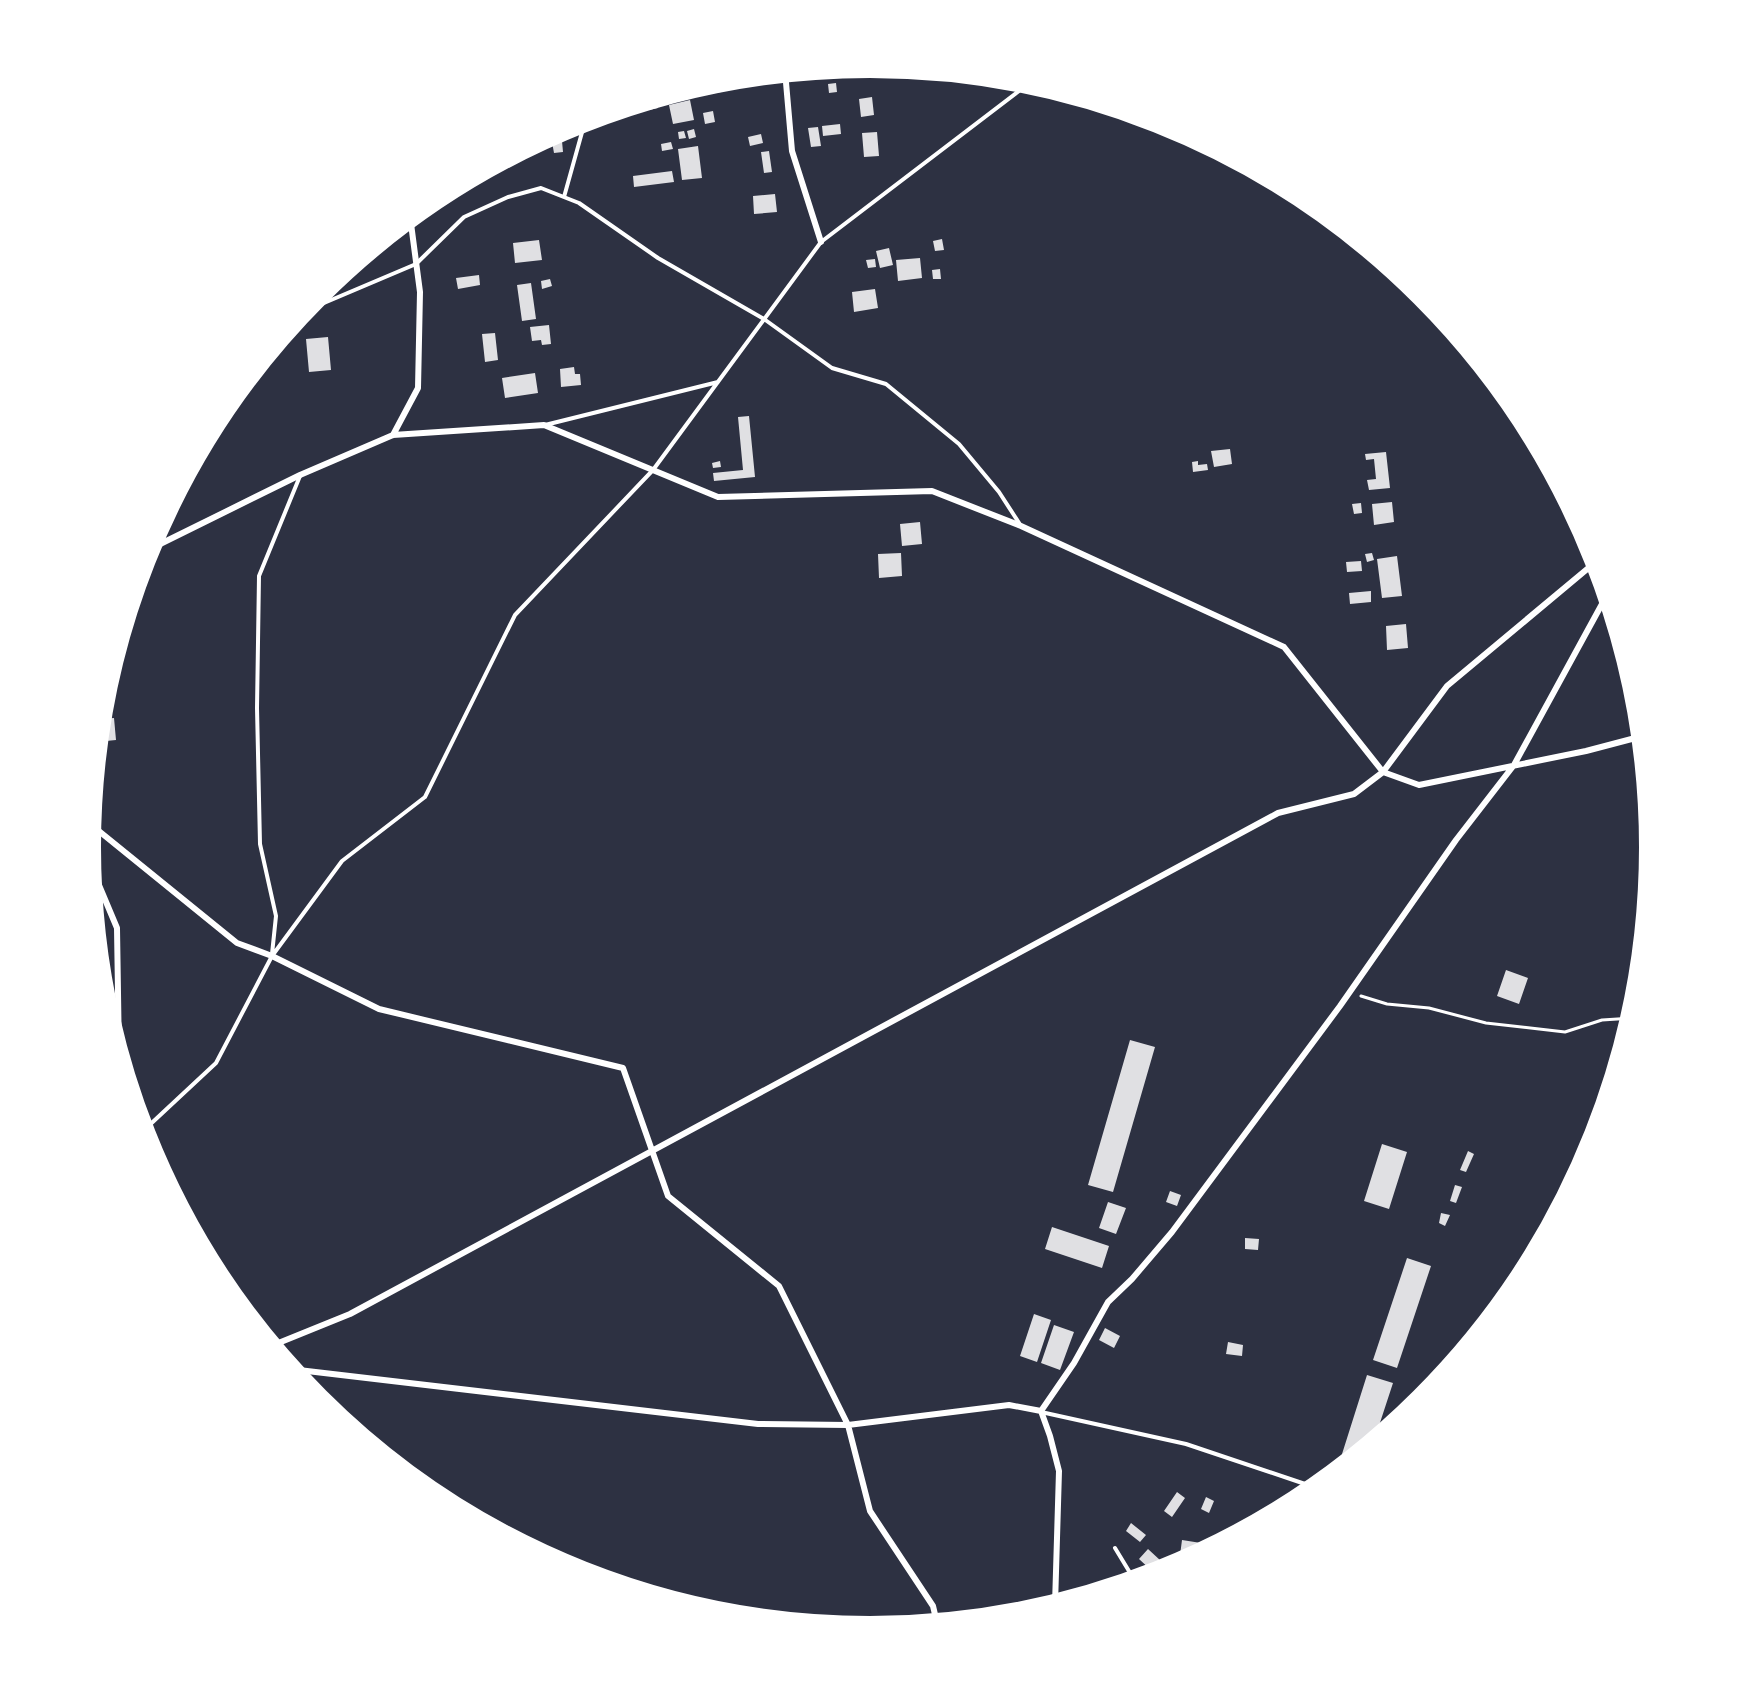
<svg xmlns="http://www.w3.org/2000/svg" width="1740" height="1693" font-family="'Asap Condensed',sans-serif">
<rect width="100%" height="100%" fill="#2d3142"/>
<path fill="#e0e0e3" d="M 720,82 L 721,92 L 697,96 L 696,86 Z
M 836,83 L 837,92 L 829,93 L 828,84 Z
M 669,93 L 670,98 L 659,100 L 659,96 Z
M 872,97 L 874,115 L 861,117 L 859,99 Z
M 690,100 L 694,120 L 673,124 L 669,105 Z
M 656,102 L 658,108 L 649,110 L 647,105 Z
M 630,104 L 631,113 L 625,114 L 624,106 Z
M 713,111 L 715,122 L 705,124 L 703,113 Z
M 840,124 L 841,134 L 823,136 L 822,126 Z
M 818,127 L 821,146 L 811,147 L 808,128 Z
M 694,129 L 696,137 L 689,139 L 687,131 Z
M 684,131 L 686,138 L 679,139 L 678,132 Z
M 877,132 L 879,156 L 864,157 L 862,133 Z
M 761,134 L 763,143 L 750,146 L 748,137 Z
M 562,141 L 563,152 L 554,153 L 552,142 Z
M 671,142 L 673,149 L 662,151 L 661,144 Z
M 527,146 L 527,153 L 511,154 Z
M 698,146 L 702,178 L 682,180 L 678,149 Z
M 769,151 L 772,172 L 764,173 L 761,152 Z
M 672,171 L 674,182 L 634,187 L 633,176 Z
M 775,194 L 777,212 L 754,214 L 753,196 Z
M 942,239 L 944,250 L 935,251 L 933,241 Z
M 539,240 L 542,260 L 515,263 L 513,243 Z
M 889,248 L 893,265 L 880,268 L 876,251 Z
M 920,258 L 922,278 L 898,281 L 896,260 Z
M 875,259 L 876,267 L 868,268 L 866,260 Z
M 940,269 L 941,279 L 933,279 L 932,270 Z
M 479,275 L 480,285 L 458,289 L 456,278 Z
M 550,279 L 552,286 L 542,289 L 541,281 Z
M 531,283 L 536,319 L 522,321 L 517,285 Z
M 875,289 L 878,308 L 854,312 L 852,292 Z
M 549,325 L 551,344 L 542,345 L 541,340 L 532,341 L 530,327 Z
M 495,333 L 498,360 L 485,362 L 482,334 Z
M 328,337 L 331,370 L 309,372 L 306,339 Z
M 574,367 L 575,374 L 580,374 L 581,385 L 561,387 L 560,369 Z
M 535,373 L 538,393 L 505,398 L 502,378 Z
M 749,416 L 755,477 L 714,481 L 713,473 L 743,470 L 738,417 Z
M 1230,449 L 1232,464 L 1214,467 L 1211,451 Z
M 1386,452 L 1390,488 L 1369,490 L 1367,480 L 1376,479 L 1374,459 L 1366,460 L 1365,454 Z
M 720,461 L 721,467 L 713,468 L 712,463 Z
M 1198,461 L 1198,465 L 1207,464 L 1208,470 L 1193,472 L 1192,462 Z
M 1392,502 L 1394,522 L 1374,525 L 1372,504 Z
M 1361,503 L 1362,513 L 1354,514 L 1352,504 Z
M 920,522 L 922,544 L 902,546 L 900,524 Z
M 901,553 L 902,576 L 879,578 L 878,554 Z
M 1372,553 L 1374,560 L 1367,562 L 1365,554 Z
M 1397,556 L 1402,596 L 1382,598 L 1377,559 Z
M 1361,561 L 1362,571 L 1347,572 L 1346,562 Z
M 1371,591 L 1371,602 L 1350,604 L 1349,593 Z
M 1406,624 L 1408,648 L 1387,650 L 1386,626 Z
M 114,718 L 116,740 L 106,741 L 105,735 L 97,735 L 99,719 Z
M 1506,970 L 1528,978 L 1519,1004 L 1497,996 Z
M 1130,1040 L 1155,1047 L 1113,1192 L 1088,1185 Z
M 1382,1144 L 1407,1152 L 1389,1209 L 1364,1201 Z
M 1468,1151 L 1474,1154 L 1466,1172 L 1460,1170 Z
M 1455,1185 L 1462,1187 L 1456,1203 L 1450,1201 Z
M 1170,1191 L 1181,1195 L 1177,1206 L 1166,1202 Z
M 1108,1202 L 1126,1208 L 1116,1234 L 1099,1228 Z
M 1441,1213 L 1450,1215 L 1445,1226 L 1439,1223 Z
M 1052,1227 L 1109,1246 L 1102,1268 L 1045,1249 Z
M 1245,1238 L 1259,1239 L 1258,1250 L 1245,1249 Z
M 1407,1258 L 1431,1266 L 1397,1368 L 1373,1360 Z
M 1034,1314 L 1051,1320 L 1037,1362 L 1020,1356 Z
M 1054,1325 L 1074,1332 L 1060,1370 L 1041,1363 Z
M 1105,1328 L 1120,1336 L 1114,1348 L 1099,1340 Z
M 1228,1342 L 1243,1345 L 1242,1356 L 1226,1354 Z
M 1367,1375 L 1393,1383 L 1374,1441 L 1336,1473 Z
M 1177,1492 L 1185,1498 L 1172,1517 L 1164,1511 Z
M 1206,1497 L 1214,1501 L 1209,1513 L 1201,1509 Z
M 1131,1523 L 1146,1535 L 1140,1542 L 1126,1531 Z
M 1182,1540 L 1201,1543 L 1199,1555 L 1183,1563 L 1179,1563 Z
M 1148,1549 L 1161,1561 L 1152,1571 L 1139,1559 Z"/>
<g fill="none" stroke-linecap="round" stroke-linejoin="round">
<path stroke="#fff" stroke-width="3" d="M 1361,996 L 1387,1004 L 1429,1008 L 1486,1023 L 1565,1032 L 1602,1020 L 1633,1018"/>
<path stroke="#fff" stroke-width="4" d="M 564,197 L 586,118
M 298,314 L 416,264 L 464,217 L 508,197 L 541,188 L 579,203 L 658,258 L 764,319 L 832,368 L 886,384 L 959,444 L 999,492 L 1021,526
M 545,425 L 718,382
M 272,954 L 276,916 L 260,844 L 257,708 L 259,576 L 300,476
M 142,1132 L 216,1063 L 272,956 L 342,861 L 425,797 L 515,615 L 653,470 L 821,242 L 1032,81
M 1041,1412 L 1186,1444 L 1317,1488
M 1115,1548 L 1135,1581"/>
<path stroke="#fff" stroke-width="6" d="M 785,71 L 792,151 L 821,242
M 393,435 L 418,388 L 420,292 L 410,216
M 144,552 L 300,475 L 393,435 L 544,425 L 718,497 L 932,491 L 1021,526 L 1284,647 L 1383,772 L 1419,785 L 1586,751 L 1643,736
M 89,823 L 237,943 L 272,956 L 379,1009 L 623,1068 L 668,1196 L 779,1286 L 848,1425 L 870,1511 L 933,1606 L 937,1623
M 88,859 L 117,928 L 119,1057
M 271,1346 L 350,1314 L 1278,813 L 1354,794 L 1383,772 L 1447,686 L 1598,560
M 290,1369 L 758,1424 L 848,1425 L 1009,1405 L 1041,1411 L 1050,1436 L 1059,1471 L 1055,1605
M 1041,1411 L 1074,1363 L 1108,1302 L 1132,1279 L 1172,1232 L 1340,1006 L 1456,840 L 1514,765 L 1608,593"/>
</g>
<path d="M0 0H1740V1693H0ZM97 847a773 773 0 1 1 1546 0a773 773 0 1 1-1546 0Z" fill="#fff" fill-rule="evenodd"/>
<path fill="none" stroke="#fff" stroke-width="8" d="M97 847a773 773 0 1 1 1546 0a773 773 0 1 1-1546 0Z"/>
</svg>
